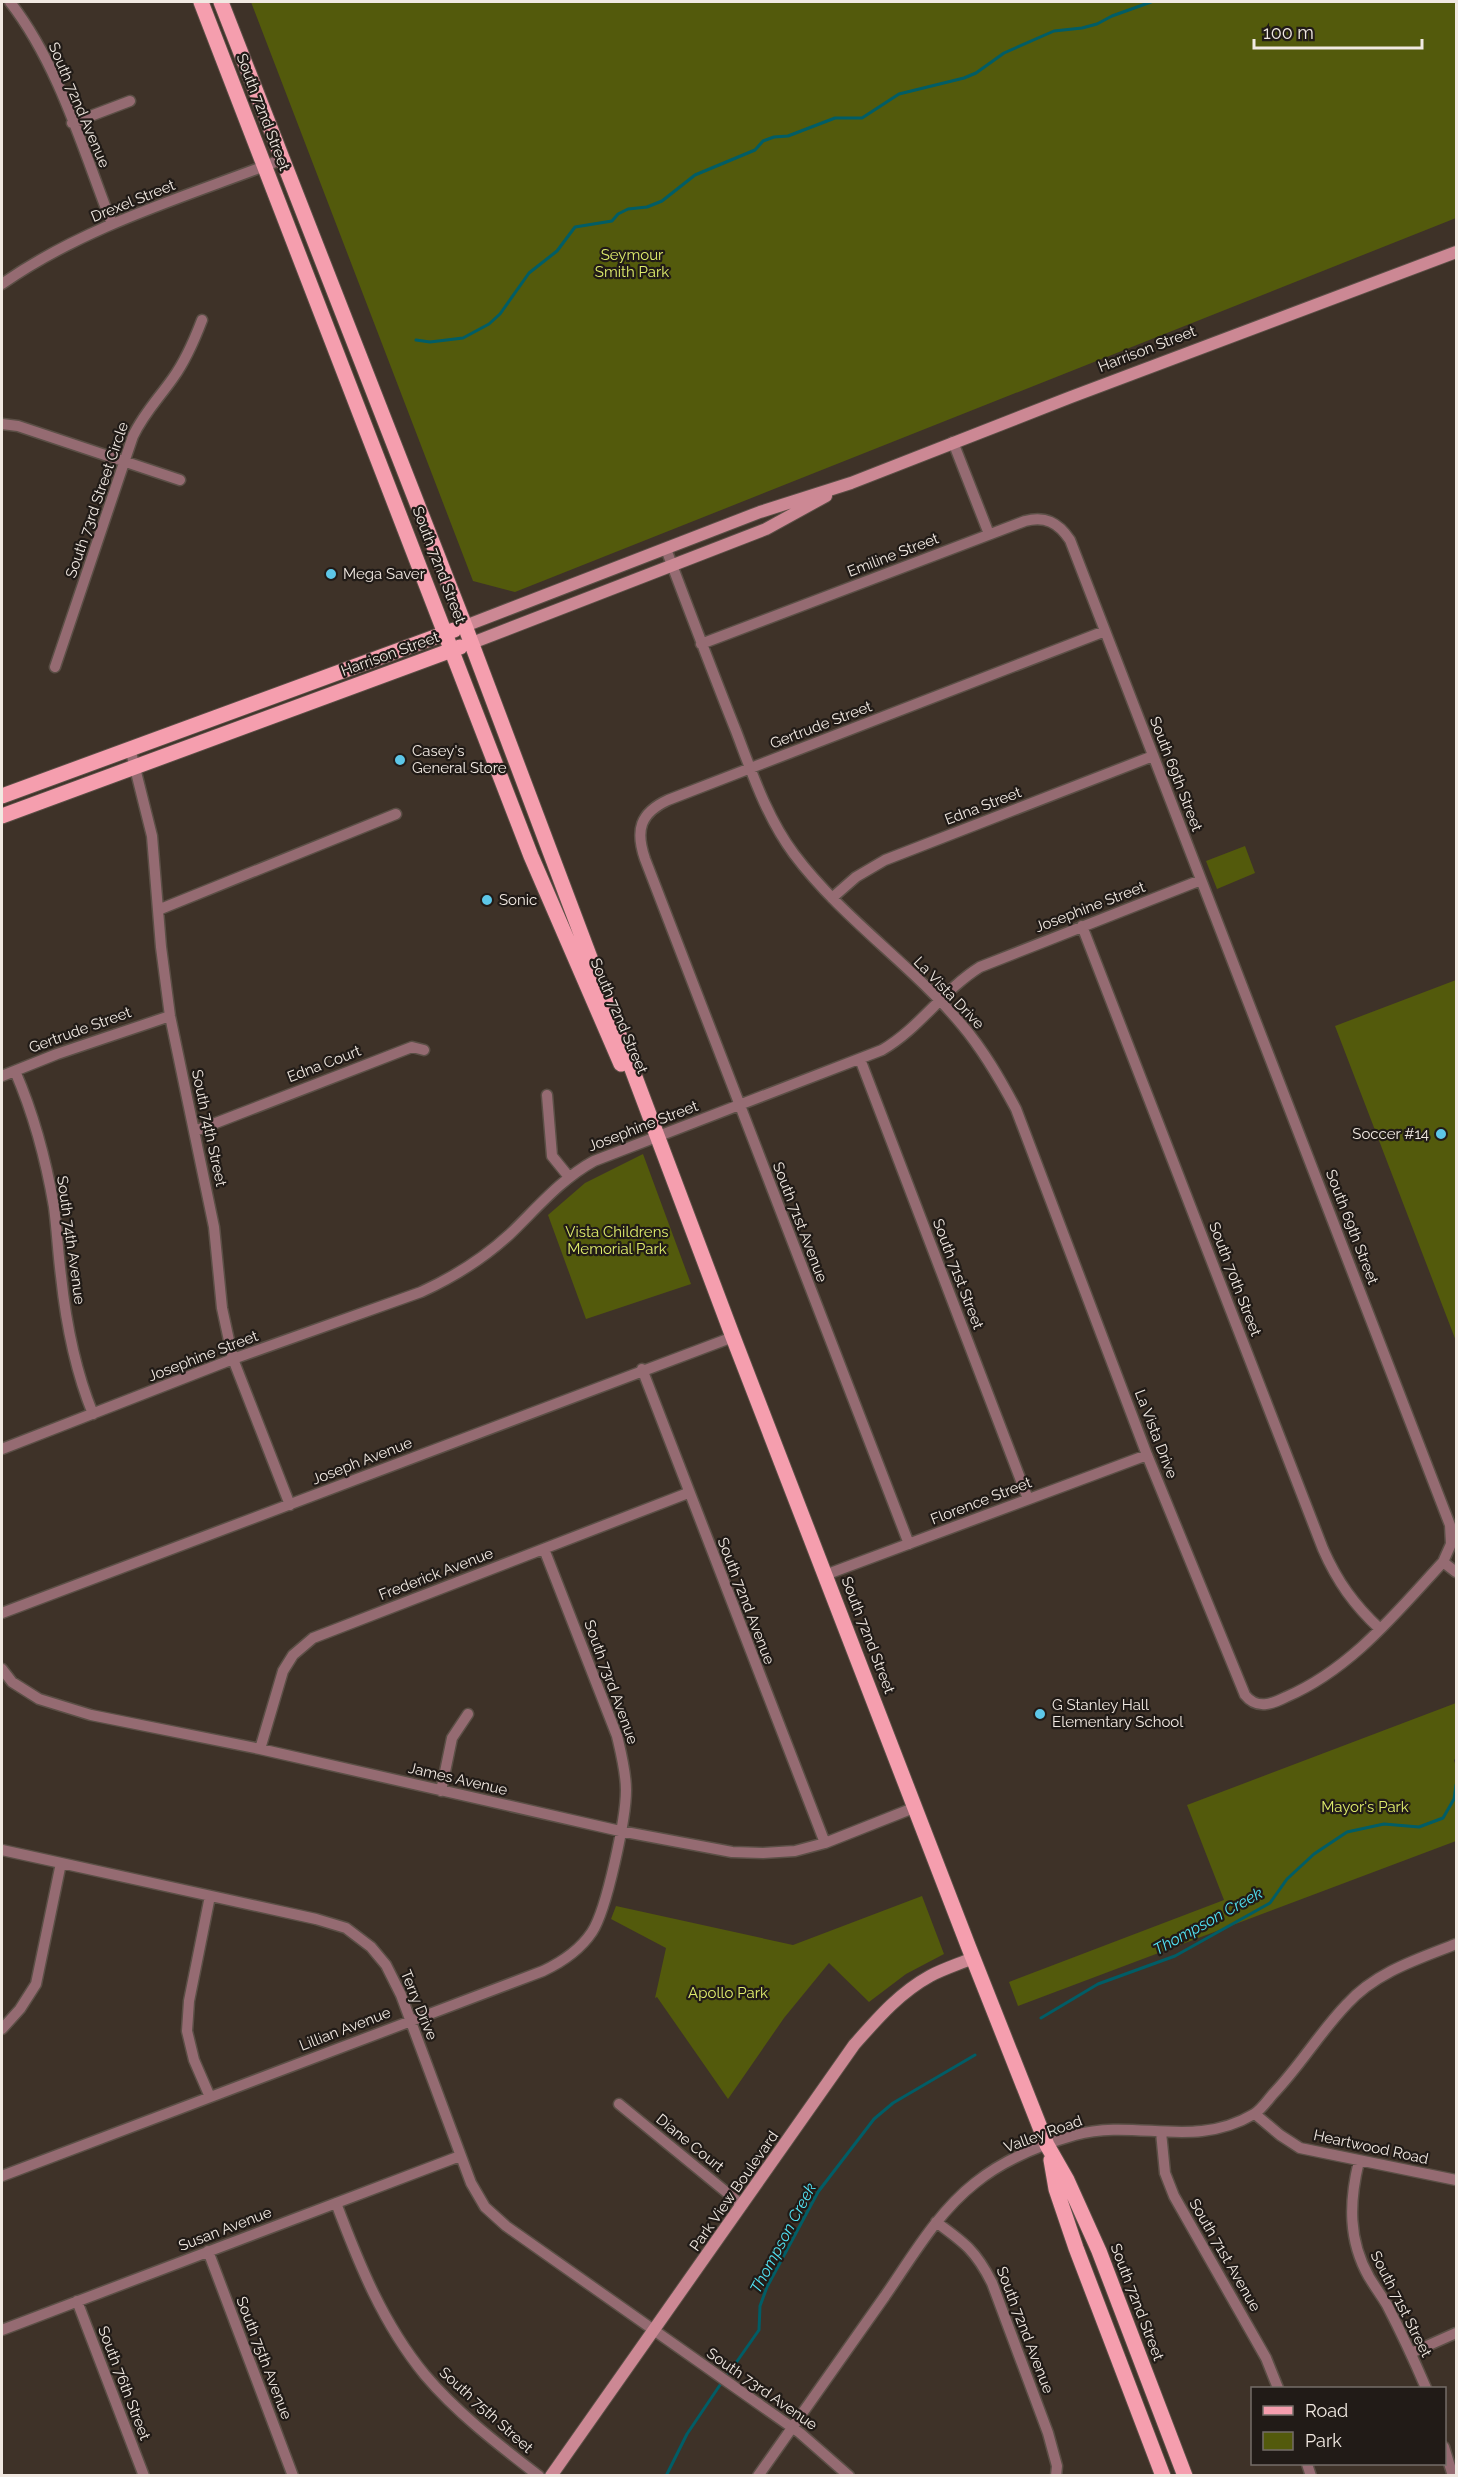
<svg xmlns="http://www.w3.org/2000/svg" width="1458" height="2477" font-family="Raleway,sans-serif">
<rect width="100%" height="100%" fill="#3e3228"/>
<path fill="#535a0c" d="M 251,2 L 1456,2 L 1456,218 L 515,592 L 473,581 Z
M 1245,846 L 1255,873 L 1217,889 L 1206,861 Z
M 1456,980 L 1456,1341 L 1335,1026 Z
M 643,1154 L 691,1284 L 586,1319 L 548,1215 L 585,1183 Z
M 1456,1703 L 1456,1758 L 1454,1760 L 1456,1767 L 1456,1841 L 1018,2006 L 1009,1982 L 1224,1900 L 1187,1805 Z
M 922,1896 L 944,1954 L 906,1974 L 869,2002 L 829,1963 L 784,2018 L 728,2099 L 657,1997 L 655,1998 L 666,1948 L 611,1919 L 616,1906 L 793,1945 Z"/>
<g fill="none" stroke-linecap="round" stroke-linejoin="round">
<path stroke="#015d66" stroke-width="3" d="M 416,340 L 430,342 L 463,338 L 489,324 L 500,314 L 529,273 L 557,251 L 575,227 L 612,221 L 618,214 L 628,209 L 647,207 L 662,201 L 695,175 L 755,150 L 763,141 L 774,137 L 788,136 L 835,118 L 862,118 L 899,94 L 964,78 L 976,73 L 1004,53 L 1054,31 L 1082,28 L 1097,24 L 1112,16 L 1151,2
M 1041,2018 L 1098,1984 L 1175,1956 L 1270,1903 L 1287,1879 L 1314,1854 L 1347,1832 L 1384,1824 L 1419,1827 L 1443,1818 L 1454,1799 L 1456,1785
M 726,2377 L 759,2330 L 760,2306 L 767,2287 L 818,2192 L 874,2119 L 893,2103 L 975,2055
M 666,2476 L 687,2434 L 722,2382"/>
<defs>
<path id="street" d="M 10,2 C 59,65 83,150 112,224
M 72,123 L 130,101
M 2,284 C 86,225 188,196 283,159
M 2,424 L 18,426 L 180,480
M 953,442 L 989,534
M 666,549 C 689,610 712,671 736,731 C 752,773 767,818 794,854 C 842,918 911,964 962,1025 C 984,1051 1000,1079 1016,1109 L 1147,1455 L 1245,1695 C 1257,1710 1272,1704 1286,1697 C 1351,1669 1396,1613 1443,1562 L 1451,1544 L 1450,1525 L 1070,540 C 1058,522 1045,516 1025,521 L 701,644
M 55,667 L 133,436 C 144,413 159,398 173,378 C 186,360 194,341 202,320
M 130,748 L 152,836 L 161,947 L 170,1016 L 214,1227 L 222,1308 L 233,1359 L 290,1505
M 832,898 L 856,877 L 885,860 L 1153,756
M 158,910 L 396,814
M 1082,926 L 1323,1549 C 1337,1581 1354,1605 1380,1629
M 860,1059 L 1028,1499
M 15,1071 C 34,1115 46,1160 54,1207 C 57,1230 58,1253 61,1276 C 66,1324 75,1370 93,1414
M 2,1076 L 57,1054 L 170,1016
M 547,1095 L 552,1156 L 569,1177
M 195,1131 L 412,1047 L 424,1050
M 642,1369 L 825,1843
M 2,1449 L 233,1359 L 421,1292 C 454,1277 484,1258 510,1234 C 537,1208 561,1179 594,1161 L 882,1050 C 920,1028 943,990 980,967 L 1201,880
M 909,1544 L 645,859 C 635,830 640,813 668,800 L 1105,631
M 1443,1562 L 1456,1572
M 825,1575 L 1147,1455
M 2,1613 L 733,1337
M 2,1669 L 12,1682 L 39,1699 L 91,1715 L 260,1749 L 620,1831 L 732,1852 L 763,1853 L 795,1851 L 825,1843 L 916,1807
M 260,1749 L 283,1671 L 293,1655 L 313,1638 L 688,1493
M 441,1791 L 452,1738 L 468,1714
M 2,1850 L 316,1919 L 346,1928 L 371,1947 L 386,1965 L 401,1995 L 471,2183 L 485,2207 L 506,2226 L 800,2433 L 849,2476
M 2,2029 L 20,2009 L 36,1984 L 61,1863
M 210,2097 L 194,2060 L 187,2031 L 189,2001 L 210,1896
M 619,2104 L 742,2205
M 1255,2114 L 1280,2135 L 1300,2148 L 1456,2180
M 1161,2132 L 1165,2173 L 1174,2196 L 1266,2358 L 1278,2388
M 1359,2161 C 1349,2202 1348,2240 1369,2277 C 1375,2287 1381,2295 1387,2305 C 1401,2332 1414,2360 1426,2388
M 2,2176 L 543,1971 C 562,1962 580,1950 592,1932 C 607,1909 626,1818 626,1790 C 626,1772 621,1753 617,1736 L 544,1549
M 336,2203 C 359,2264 383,2324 425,2375 C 457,2413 499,2445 539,2476
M 936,2222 C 965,2243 976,2251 992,2283 L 1048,2433 L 1057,2466 L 1056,2476
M 208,2251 L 293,2476
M 77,2301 L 144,2476
M 2,2330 L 460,2156
M 1411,2353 L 1456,2333
M 1444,2447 L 1453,2476
M 1307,2464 L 1311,2476
M 758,2476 C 801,2416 843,2356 885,2296 C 912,2257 937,2213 975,2183 C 1003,2160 1040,2145 1075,2135 C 1137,2118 1193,2150 1254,2114 C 1261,2110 1267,2101 1273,2094 C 1300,2066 1320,2032 1347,2004 C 1376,1972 1418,1959 1456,1944"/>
<path id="secondary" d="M 465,626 L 760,512 L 851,483 L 1071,397 L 1456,252
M 472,643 L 766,529 L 826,496
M 551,2476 L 854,2045 C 877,2019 899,1993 930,1976 C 943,1969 959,1964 973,1958"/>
<path id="primary" d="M 201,2 L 531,856 L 621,1064
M 221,2 L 465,626 L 733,1337 L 969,1948 L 1047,2145 L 1067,2180 L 1099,2251 L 1185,2476
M 2,796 L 454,630
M 2,816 L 460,647
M 1051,2160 L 1056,2189 L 1076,2248 L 1163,2476"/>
</defs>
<use href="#street" stroke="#5b4f46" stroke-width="13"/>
<use href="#secondary" stroke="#5b4f46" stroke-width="14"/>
<use href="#primary" stroke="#5b4f46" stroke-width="17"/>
<use href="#street" stroke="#956b72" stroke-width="10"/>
<use href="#secondary" stroke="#cc8894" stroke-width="12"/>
<use href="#primary" stroke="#f59eae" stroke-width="15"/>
</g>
<g fill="#5dc7e8" stroke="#211b17" stroke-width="2">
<circle cx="331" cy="574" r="6"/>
<circle cx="400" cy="760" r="6"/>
<circle cx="487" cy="900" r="6"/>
<circle cx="1441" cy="1134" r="6"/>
<circle cx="1040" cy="1714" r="6"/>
</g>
<g text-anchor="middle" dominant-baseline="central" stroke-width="4.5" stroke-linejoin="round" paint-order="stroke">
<g font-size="15" fill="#f1e9e2" stroke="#211b17">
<text transform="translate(79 105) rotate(67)">South 72nd Avenue</text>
<text transform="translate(263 112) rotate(69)">South 72nd Street</text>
<text transform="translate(133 201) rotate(-22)">Drexel Street</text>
<text transform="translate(1147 349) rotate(-21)">Harrison Street</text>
<text transform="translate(97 500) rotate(-71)">South 73rd Street Circle</text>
<text transform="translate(893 555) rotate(-21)">Emiline Street</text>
<text transform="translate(439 565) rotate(69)">South 72nd Street</text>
<text transform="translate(390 654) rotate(-20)">Harrison Street</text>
<text transform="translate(821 725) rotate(-21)">Gertrude Street</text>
<text transform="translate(1176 774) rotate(69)">South 69th Street</text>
<text transform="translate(983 806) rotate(-21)">Edna Street</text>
<text transform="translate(1090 907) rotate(-21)">Josephine Street</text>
<text transform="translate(949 993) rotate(46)">La Vista Drive</text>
<text transform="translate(619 1016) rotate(67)">South 72nd Street</text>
<text transform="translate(80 1030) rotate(-20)">Gertrude Street</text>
<text transform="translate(324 1064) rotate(-21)">Edna Court</text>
<text transform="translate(643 1126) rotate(-21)">Josephine Street</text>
<text transform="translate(209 1128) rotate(78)">South 74th Street</text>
<text transform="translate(800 1222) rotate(69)">South 71st Avenue</text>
<text transform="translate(1352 1227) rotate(69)">South 69th Street</text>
<text transform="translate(71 1240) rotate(82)">South 74th Avenue</text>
<text transform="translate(958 1274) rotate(69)">South 71st Street</text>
<text transform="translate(1235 1279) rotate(69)">South 70th Street</text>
<text transform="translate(203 1356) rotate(-21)">Josephine Street</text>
<text transform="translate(1156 1434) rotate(69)">La Vista Drive</text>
<text transform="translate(362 1461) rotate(-21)">Joseph Avenue</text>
<text transform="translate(981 1501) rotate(-21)">Florence Street</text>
<text transform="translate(436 1574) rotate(-21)">Frederick Avenue</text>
<text transform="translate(746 1601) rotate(69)">South 72nd Avenue</text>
<text transform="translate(868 1635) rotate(69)">South 72nd Street</text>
<text transform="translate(611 1682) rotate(70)">South 73rd Avenue</text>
<text transform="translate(458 1779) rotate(13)">James Avenue</text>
<text transform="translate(419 2005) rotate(68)">Terry Drive</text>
<text transform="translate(345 2029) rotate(-21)">Lillian Avenue</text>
<text transform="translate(1043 2134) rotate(-20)">Valley Road</text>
<text transform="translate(690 2143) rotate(39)">Diane Court</text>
<text transform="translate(1371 2147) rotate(12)">Heartwood Road</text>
<text transform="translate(734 2191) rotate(-55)">Park View Boulevard</text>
<text transform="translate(225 2229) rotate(-21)">Susan Avenue</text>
<text transform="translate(1225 2255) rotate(60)">South 71st Avenue</text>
<text transform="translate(1137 2302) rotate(69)">South 72nd Street</text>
<text transform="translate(1401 2304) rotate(63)">South 71st Street</text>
<text transform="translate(1025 2330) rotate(69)">South 72nd Avenue</text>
<text transform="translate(264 2358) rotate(69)">South 75th Avenue</text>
<text transform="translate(124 2383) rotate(69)">South 76th Street</text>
<text transform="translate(762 2389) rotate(35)">South 73rd Avenue</text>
<text transform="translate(486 2410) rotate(42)">South 75th Street</text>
</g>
<g font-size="15" fill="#dfed6c" stroke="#211b17">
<text x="632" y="255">Seymour<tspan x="632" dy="17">Smith Park</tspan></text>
<text x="617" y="1232">Vista Childrens<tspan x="617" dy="17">Memorial Park</tspan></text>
<text x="1365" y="1807">Mayor's Park</text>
<text x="728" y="1993">Apollo Park</text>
</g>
<g font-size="15" fill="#f1e9e2" stroke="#211b17" text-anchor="start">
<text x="343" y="574">Mega Saver</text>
<text x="412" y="751">Casey's<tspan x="412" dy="17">General Store</tspan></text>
<text x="499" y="900">Sonic</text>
<text x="1429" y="1134" text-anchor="end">Soccer #14</text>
<text x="1052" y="1705">G Stanley Hall<tspan x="1052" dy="17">Elementary School</tspan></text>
</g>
<g font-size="16" font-style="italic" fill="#52e3f4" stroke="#211b17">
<text transform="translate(1208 1921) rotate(-29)">Thompson Creek</text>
<text transform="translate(783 2238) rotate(-62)">Thompson Creek</text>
</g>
</g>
<rect width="1458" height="2477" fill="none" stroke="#f1e9e2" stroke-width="6"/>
<rect x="1251" y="2387" width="195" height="78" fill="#211b17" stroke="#746d68" stroke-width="1.5"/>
<rect x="1263" y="2406" width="30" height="9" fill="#f59eae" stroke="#746d68" stroke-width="1.5"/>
<text x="1305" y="2417" font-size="18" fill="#f1e9e2">Road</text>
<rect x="1263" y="2432" width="30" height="18" fill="#535a0c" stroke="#746d68" stroke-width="1.5"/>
<text x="1305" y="2447" font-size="18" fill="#f1e9e2">Park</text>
<path d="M1254 39v9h168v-9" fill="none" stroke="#f1e9e2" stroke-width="3"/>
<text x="1263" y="39" font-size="18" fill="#f1e9e2" stroke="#211b17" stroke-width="4.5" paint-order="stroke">100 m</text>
</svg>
